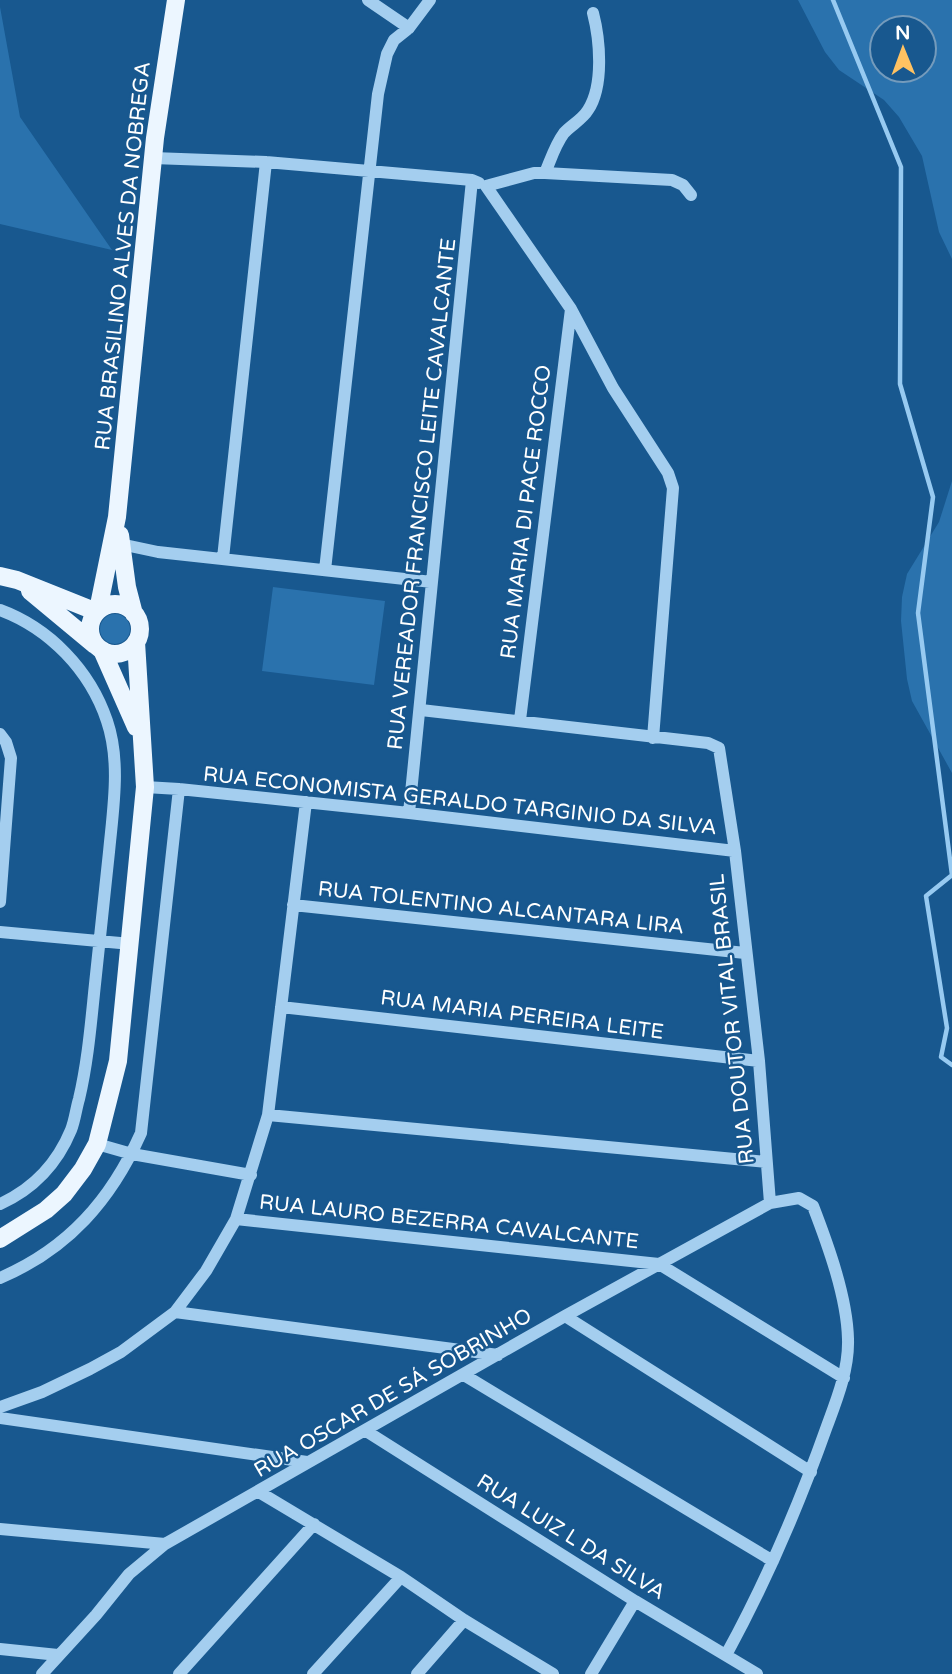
<svg xmlns="http://www.w3.org/2000/svg" width="952" height="1674" font-family="'Varela Round',sans-serif">
<rect width="100%" height="100%" fill="#18588f"/>
<path fill="#2a72ad" fill-rule="evenodd" d="M 798,0 L 952,0 L 952,259 L 939,232 L 922,156 L 899,117 L 884,100 L 839,70 L 825,52 ZM 882,28 L 924,28 L 924,70 L 882,70 Z
M 0,7 L 20,117 L 112,250 L 0,224 Z
M 952,481 L 952,773 L 912,701 L 907,679 L 901,621 L 902,597 L 907,574 L 939,522 Z
M 273,587 L 385,601 L 374,685 L 262,671 Z
M100 629a15 15 0 1 1 30 0a15 15 0 1 1-30 0Z"/>
<g fill="none" stroke-linecap="round" stroke-linejoin="round">
<path stroke="#97caf1" stroke-width="4.5" d="M 833,0 L 901,167 L 900,384 L 933,497 L 918,613 L 952,875 L 926,896 L 947,1028 L 941,1057 L 952,1065"/>
<path stroke="#a4ceef" stroke-width="12" d="M 368,0 L 409,28
M 153,158 L 266,162 L 472,180 L 479,183
M 545,173 C 551,159 555,145 564,133 C 571,125 582,120 588,110 C 604,86 600,40 593,13
M 486,186 L 571,309 L 613,388 L 668,473 L 673,488 L 653,738
M 486,186 L 534,173 L 545,173 L 672,180 L 683,185 L 691,195
M 118,540 L 125,545 L 158,552 L 432,582
M 223,558 L 266,162
M 325,570 L 378,94 L 387,54 L 394,40 L 409,28 L 430,0
M 0,610 C 49,628 90,670 107,721 C 121,762 113,809 109,852 C 104,896 100,940 95,984 C 91,1022 88,1061 79,1099 C 76,1109 75,1120 71,1130 C 57,1164 33,1189 0,1204
M 421,710 L 708,743 L 719,748 L 735,851 L 759,1061 L 770,1203
M 520,720 L 571,309
M 0,734 L 6,742 L 11,758 L 0,902
M 179,789 L 409,813 L 735,851
M 409,813 L 472,180
M 293,905 L 745,953
M 0,932 L 131,944
M 281,1007 L 759,1061
M 268,1115 L 766,1162
M 97,1144 L 132,1154 L 251,1175
M 236,1219 L 659,1264 L 844,1378
M 0,1278 C 68,1249 111,1200 141,1133 L 179,789 L 145,787
M 175,1312 L 498,1355
M 565,1316 L 811,1472
M 464,1375 L 773,1561
M 0,1407 L 42,1392 L 90,1369 L 121,1352 L 175,1312 L 206,1271 L 236,1219 L 268,1115 L 306,802
M 0,1418 L 307,1462
M 366,1431 L 635,1601 L 757,1674
M 259,1492 L 401,1577 L 464,1620 L 553,1674
M 0,1529 L 165,1544
M 0,1649 L 58,1655
M 42,1674 L 96,1615 L 129,1574 L 165,1544 L 565,1316 L 770,1203 L 799,1198 L 813,1206 C 828,1245 847,1297 848,1339 C 849,1369 837,1399 827,1426 C 799,1505 766,1582 726,1655
M 179,1674 L 314,1524
M 313,1674 L 401,1577
M 417,1674 L 464,1620
M 591,1674 L 635,1601"/>
<path stroke="#ecf6ff" stroke-width="18" d="M 120,535 L 127,587 L 134,614
M 0,576 L 17,580 L 97,612
M 30,591 L 95,645
M90 629a25 25 0 1 1 50 0a25 25 0 1 1-50 0Z
M 98,610 L 117,517 L 155,138 L 176,0
M 102,650 L 136,727
M 0,1239 L 46,1210 L 64,1194 L 83,1169 L 97,1144 L 118,1061 L 145,787 L 136,642"/>
</g>
<g text-anchor="middle" dominant-baseline="central" stroke-width="5" stroke-linejoin="round" paint-order="stroke">
<g font-size="21" fill="#fff" stroke="#18588f">
<text transform="translate(123 256) rotate(-84)">RUA BRASILINO ALVES DA NOBREGA</text>
<text transform="translate(422 494) rotate(-84)">RUA VEREADOR FRANCISCO LEITE CAVALCANTE</text>
<text transform="translate(526 512) rotate(-83)">RUA MARIA DI PACE ROCCO</text>
<text transform="translate(460 801) rotate(6)">RUA ECONOMISTA GERALDO TARGINIO DA SILVA</text>
<text transform="translate(501 908) rotate(6)">RUA TOLENTINO ALCANTARA LIRA</text>
<text transform="translate(522 1015) rotate(7)">RUA MARIA PEREIRA LEITE</text>
<text transform="translate(732 1019) rotate(-96)">RUA DOUTOR VITAL BRASIL</text>
<text transform="translate(449 1222) rotate(6)">RUA LAURO BEZERRA CAVALCANTE</text>
<text transform="translate(393 1393) rotate(-30)">RUA OSCAR DE SÁ SOBRINHO</text>
<text transform="translate(571 1537) rotate(32)">RUA LUIZ L DA SILVA</text>
</g>
</g>
<g transform="translate(903 49) rotate(359)"><circle r="33" fill="#18588f" stroke="#749bbc" stroke-width="2"/>
<path d="M0-5L12 26L0 18L-12 26Z" fill="#ffc262"/>
<text y="-10" font-size="19" font-weight="bold" text-anchor="middle" fill="#ffffff">N</text>
</g>
</svg>
